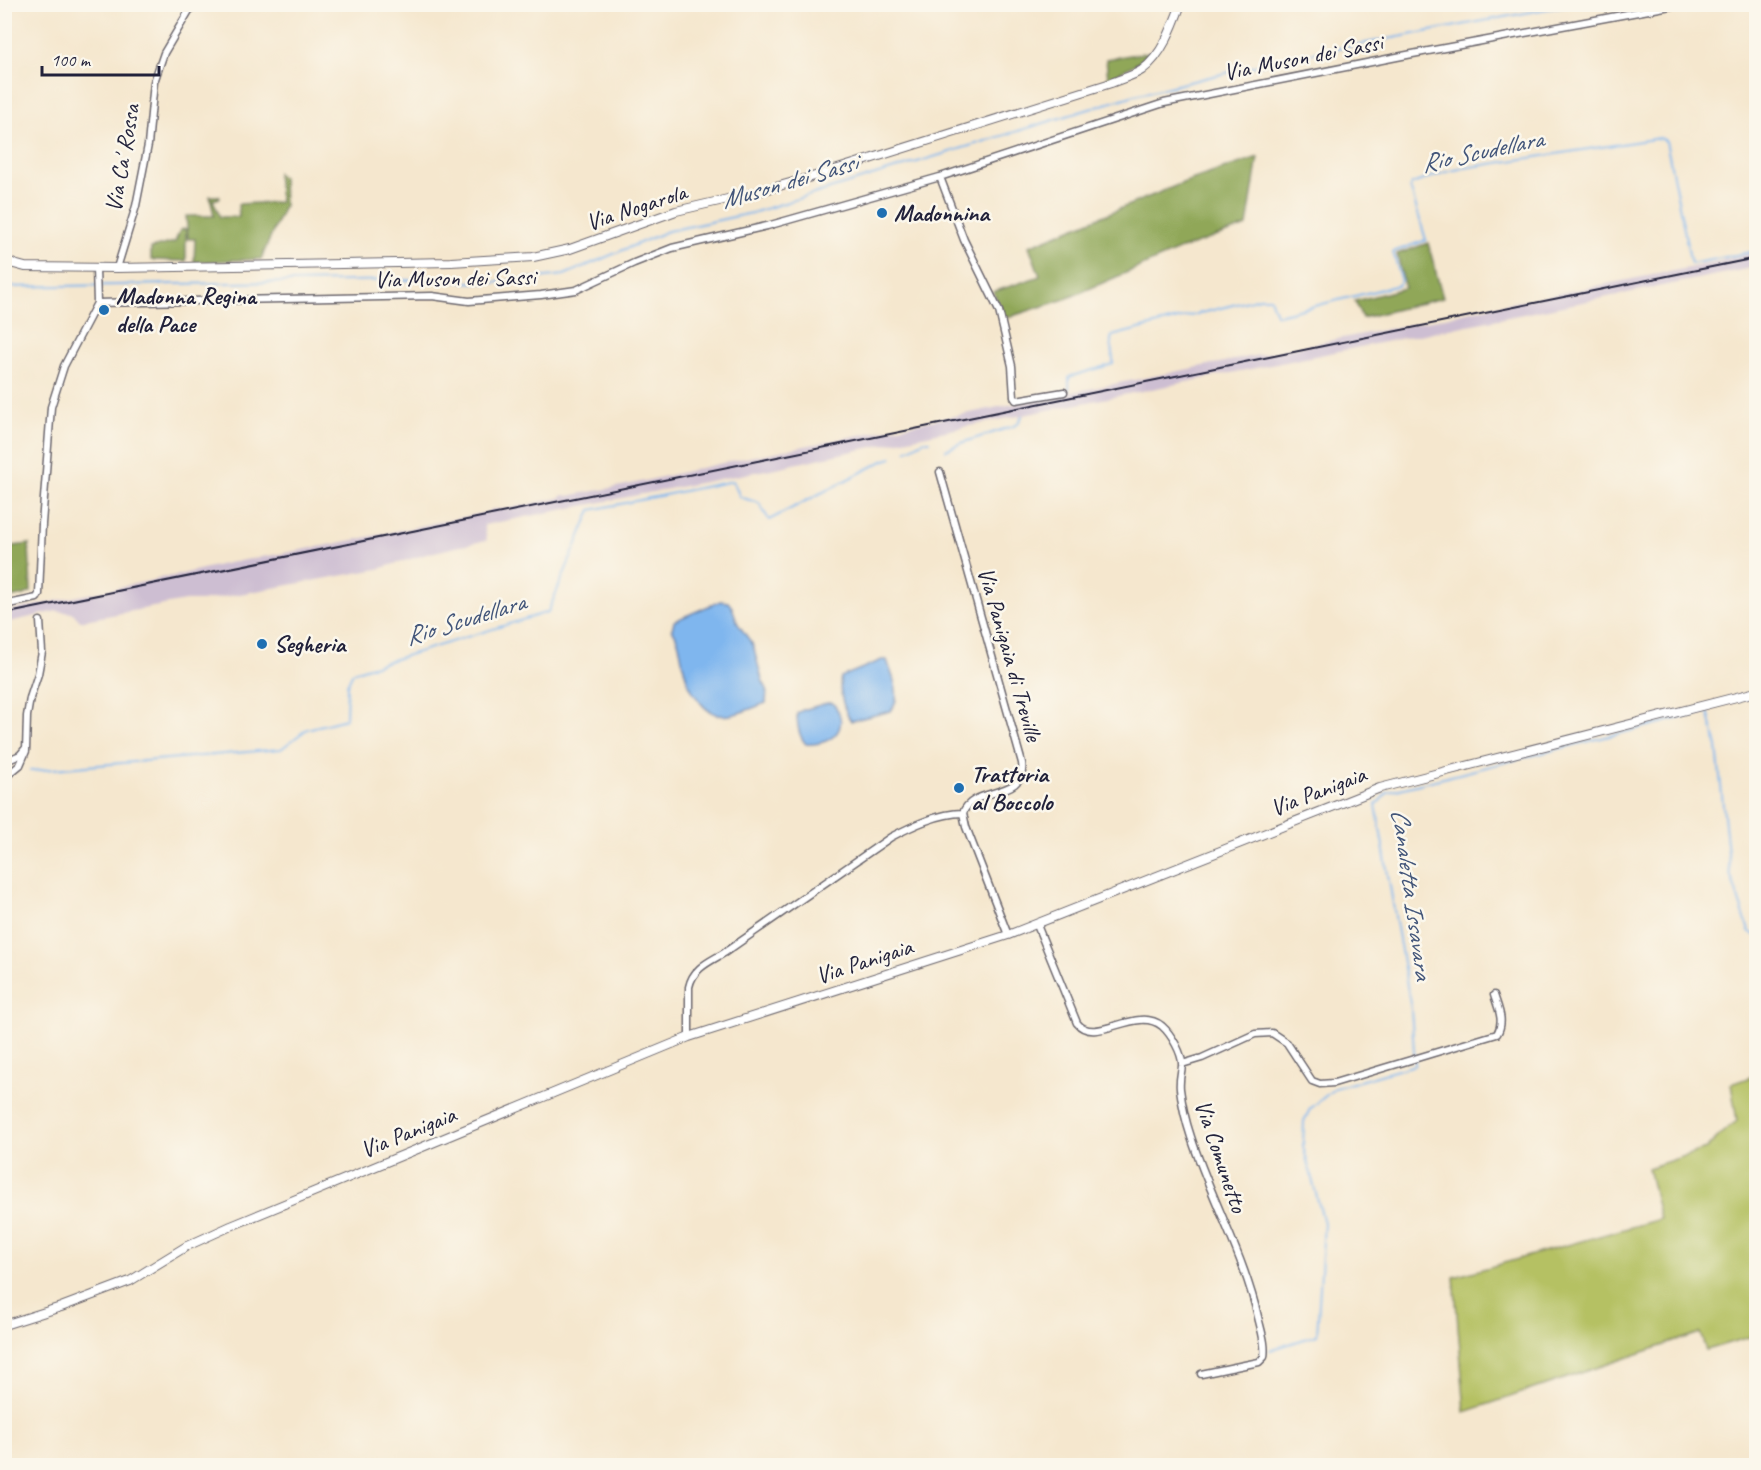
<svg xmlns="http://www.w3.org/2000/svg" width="1761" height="1470" font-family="Caveat,sans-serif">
<rect width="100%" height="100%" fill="#fbf7ec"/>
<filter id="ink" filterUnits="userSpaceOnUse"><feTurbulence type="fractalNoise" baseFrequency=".0167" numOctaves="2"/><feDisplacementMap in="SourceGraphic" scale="12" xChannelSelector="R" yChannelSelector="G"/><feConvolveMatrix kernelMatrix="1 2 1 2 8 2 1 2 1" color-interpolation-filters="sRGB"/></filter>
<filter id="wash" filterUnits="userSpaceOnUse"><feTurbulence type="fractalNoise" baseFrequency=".008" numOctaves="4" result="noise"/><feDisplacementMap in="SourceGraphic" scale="24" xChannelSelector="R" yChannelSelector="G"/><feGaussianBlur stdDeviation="1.35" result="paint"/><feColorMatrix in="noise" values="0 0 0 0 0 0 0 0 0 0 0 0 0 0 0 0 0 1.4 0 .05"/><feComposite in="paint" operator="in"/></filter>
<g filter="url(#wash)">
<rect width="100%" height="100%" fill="#f5e7ce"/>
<path fill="#cdbed2" d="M 1756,252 L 1756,267 L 964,427 L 776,468 L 484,525 L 487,540 L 430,553 L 378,569 L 201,601 L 185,601 L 80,621 L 73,613 L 57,611 L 5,623 L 5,612 L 158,579 L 161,577 L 173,576 L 228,563 L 334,544 L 488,512 L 492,509 L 506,509 L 559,498 L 564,495 L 568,496 L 627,485 L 740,459 L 1428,321 L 1484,308 L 1714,263 Z"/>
<path fill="#b5c163" stroke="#6c724f" stroke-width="1.5" d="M 1756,1075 L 1756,1335 L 1706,1350 L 1700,1333 L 1465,1412 L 1454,1277 L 1660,1219 L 1648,1168 L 1706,1149 L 1725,1130 L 1737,1121 L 1731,1084 Z"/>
<path fill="#90a759" stroke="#59644a" stroke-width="1.5" d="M 1149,52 L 1139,62 L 1108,79 L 1106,59 Z
M 1258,157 L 1247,226 L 1181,249 L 1068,298 L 1006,318 L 993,292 L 1040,276 L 1029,246 L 1185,182 Z
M 277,173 L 283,178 L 284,206 L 261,259 L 194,262 L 195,239 L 188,239 L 186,216 L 214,216 L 210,196 L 219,196 L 220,198 L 213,200 L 220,217 L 239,217 L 238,204 L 280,202 Z
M 186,229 L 186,261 L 151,260 L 151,248 L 175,242 L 180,230 Z
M 1428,243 L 1443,298 L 1362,318 L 1355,301 L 1405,288 L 1397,254 Z
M 29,544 L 31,592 L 24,595 L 5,599 L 5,547 Z"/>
<path fill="#7fb6ee" stroke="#506c94" stroke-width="1.5" d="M 720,601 L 728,602 L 732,607 L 738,624 L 753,645 L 762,680 L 767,689 L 766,703 C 742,711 719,727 700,702 C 690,690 686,679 683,664 C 680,652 680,640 672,629 L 674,621 Z
M 882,660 L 887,660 C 892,676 903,696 891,711 L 851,721 C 844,711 838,689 841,677 Z
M 827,703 L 833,703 C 852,727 832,746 806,744 C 799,737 797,723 797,713 L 803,710 Z"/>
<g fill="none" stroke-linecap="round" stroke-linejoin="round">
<path stroke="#7fb6ee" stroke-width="2" d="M 4,287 L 406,280 L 491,283 L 564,275 L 668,231 L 752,213 L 1135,95 L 1292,57 L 1573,4
M 1069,390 L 1069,377 L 1072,376 L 1113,364 C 1114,354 1108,345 1112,336 L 1260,298 L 1270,298 L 1276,314 L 1278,315 L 1399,285 L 1401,279 L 1393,252 L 1426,240 L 1410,187 L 1412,184 L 1446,172 L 1464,168 L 1660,138 L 1666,141 L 1691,264 L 1756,251
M 946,450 L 961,443 L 1014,426 L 1019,422 L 1022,416
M 906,451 L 924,441 L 930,441
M 30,771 L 281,749 L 307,729 L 346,719 L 347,685 L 353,672 L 548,612 L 591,510 L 733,481 L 740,497 L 759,503 L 769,520 L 885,460 L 892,458
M 1270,1350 L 1317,1335 L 1324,1223 L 1303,1146 L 1304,1121 L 1310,1109 L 1335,1088 L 1415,1065 L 1411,1009 L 1376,805 L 1388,792 L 1708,711 L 1717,747 L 1730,873 L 1749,931 L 1756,936"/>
</g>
</g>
<g filter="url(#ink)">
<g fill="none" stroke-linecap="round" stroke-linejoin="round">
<defs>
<path id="minor" d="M 940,177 L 964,240 L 999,311 L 1012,366 L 1014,397 L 1016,400 L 1064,392
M 117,268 L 136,206 L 148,145 L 154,82 L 164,53 L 193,4
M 97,303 L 432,296 L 469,301 L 541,295 L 576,290 L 634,263 L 672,248 L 767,226 L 940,177 L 1164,103 L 1407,55 L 1681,4
M 940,472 L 1022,763 C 1027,800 973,785 963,813 L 966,827 L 1008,935
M 4,605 L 37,598 L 39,594 L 42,524 L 51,407 L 64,366 L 97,303 L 96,268
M 4,762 L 20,755 L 24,750
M 4,778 L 20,765 L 26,751 L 27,716 L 30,698 L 38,674 L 42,652 L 40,621
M 1037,925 L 1077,1023 C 1095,1046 1136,1005 1162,1026 C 1171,1034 1183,1054 1182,1066 C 1181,1074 1179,1080 1180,1089 C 1182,1105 1186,1122 1191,1137 C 1211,1199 1245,1257 1259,1321 C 1262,1333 1266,1345 1264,1357 L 1259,1362 L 1201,1374
M 689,1037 L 689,987 C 693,968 709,962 724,953 L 891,837 C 912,826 939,813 963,813
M 1182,1064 L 1202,1058 L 1255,1034 L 1272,1033 L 1287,1043 L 1312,1081 L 1320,1084 L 1334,1083 L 1497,1034 C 1505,1021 1498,1008 1494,995"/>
<path id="tertiary" d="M 4,258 L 14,264 L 25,267 L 117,268 L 451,262 L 533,257 L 570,249 L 676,211 L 758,192 L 822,174 L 1111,83 C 1120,79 1133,76 1142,70 C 1162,56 1173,26 1181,4
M 4,1325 L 61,1307 L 130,1281 L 187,1246 L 231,1226 L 689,1037 L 1008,935 L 1380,788 L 1756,692"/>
</defs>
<use href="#minor" stroke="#6c676e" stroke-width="9"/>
<use href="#tertiary" stroke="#6c676e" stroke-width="10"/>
<use href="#minor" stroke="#fff" stroke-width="6"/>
<use href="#tertiary" stroke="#fff" stroke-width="8"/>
<path stroke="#22223b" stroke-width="2" d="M 4,614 L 1756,258"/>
</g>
</g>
<g fill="#1f6fb2" stroke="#fbf7ec" stroke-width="2">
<circle cx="882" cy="213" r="6"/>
<circle cx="104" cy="310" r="6"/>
<circle cx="262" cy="644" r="6"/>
<circle cx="959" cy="788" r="6"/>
</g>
<g text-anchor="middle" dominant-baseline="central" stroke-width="5" stroke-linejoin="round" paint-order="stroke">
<g font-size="24" fill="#22223b" stroke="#fbf7ec">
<text transform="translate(1303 57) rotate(-11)">Via Muson dei Sassi</text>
<text transform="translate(122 158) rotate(-80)">Via Ca' Rossa</text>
<text transform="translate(636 207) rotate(-18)">Via Nogarola</text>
<text transform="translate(455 278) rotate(-1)">Via Muson dei Sassi</text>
<text transform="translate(1010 654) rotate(74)">Via Panigaia di Treville</text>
<text transform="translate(1318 791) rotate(-21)">Via Panigaia</text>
<text transform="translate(864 961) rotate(-18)">Via Panigaia</text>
<text transform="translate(408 1132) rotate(-22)">Via Panigaia</text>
<text transform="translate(1221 1156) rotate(71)">Via Comunetto</text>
</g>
<g font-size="24" font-weight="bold" fill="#22223b" stroke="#fbf7ec" text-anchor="start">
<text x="894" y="213">Madonnina</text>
<text x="116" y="296">Madonna Regina<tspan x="116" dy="28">della Pace</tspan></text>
<text x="274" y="644">Segheria</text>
<text x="971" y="774">Trattoria<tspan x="971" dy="28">al Boccolo</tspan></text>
</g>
<g font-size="26" font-style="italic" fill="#43567a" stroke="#fbf7ec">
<text transform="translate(1482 151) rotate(-12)">Rio Scudellara</text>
<text transform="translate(789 181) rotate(-16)">Muson dei Sassi</text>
<text transform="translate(465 619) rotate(-17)">Rio Scudellara</text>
<text transform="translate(1412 894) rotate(82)">Canaletta Issavara</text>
</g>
</g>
<rect width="1761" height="1470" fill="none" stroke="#fbf7ec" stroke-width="24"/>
<path d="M42 66v9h117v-9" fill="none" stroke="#22223b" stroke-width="3"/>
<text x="51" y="66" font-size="18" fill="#22223b" stroke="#fbf7ec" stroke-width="4.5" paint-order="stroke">100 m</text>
</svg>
